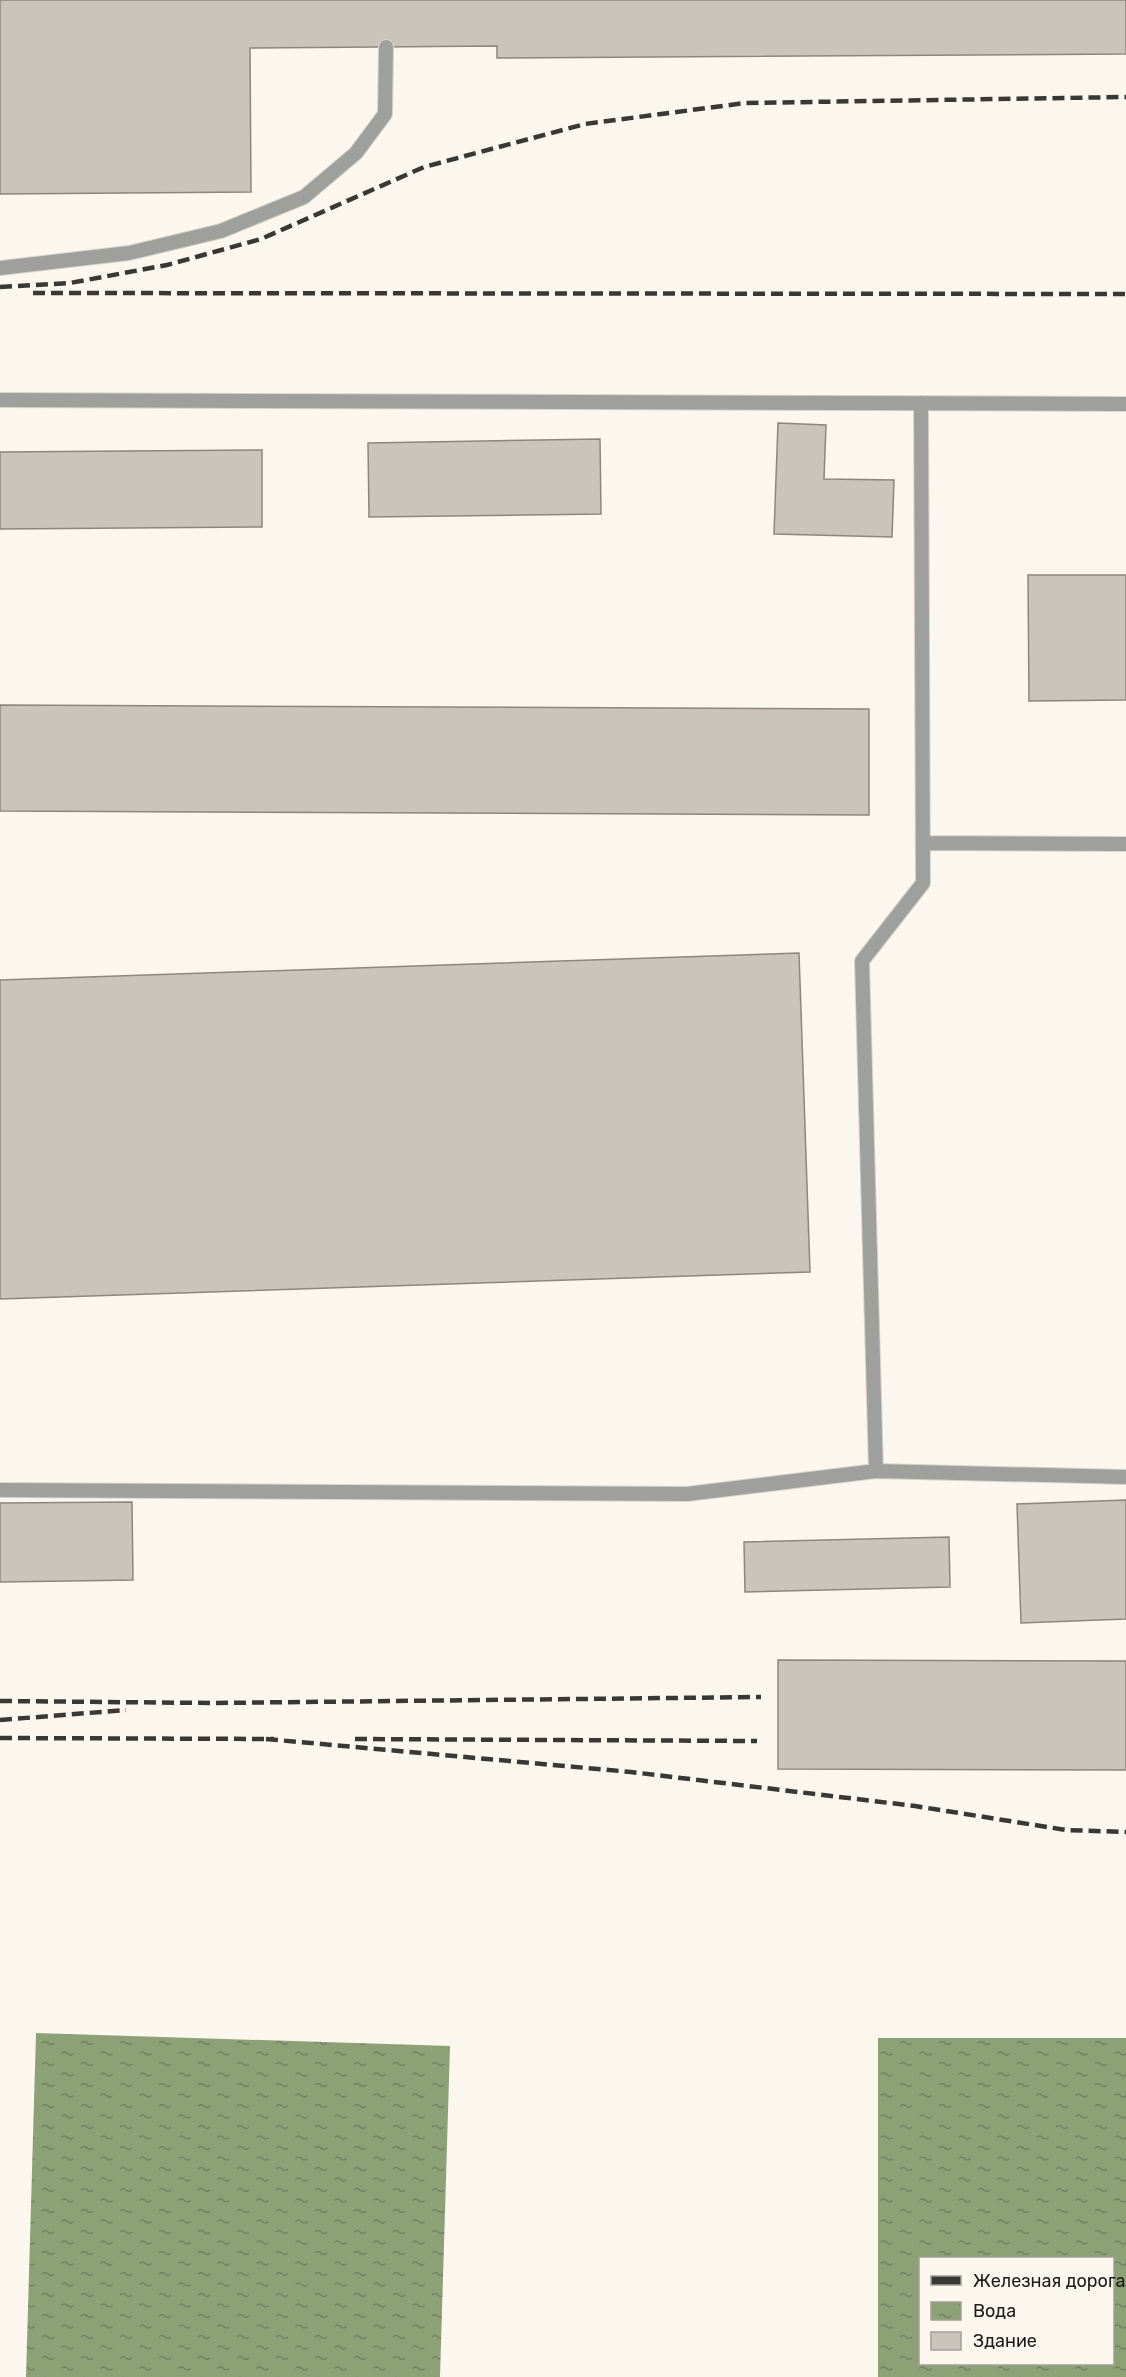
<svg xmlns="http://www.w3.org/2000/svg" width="1126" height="2377" font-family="Rubik,sans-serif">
<defs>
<pattern id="water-ripples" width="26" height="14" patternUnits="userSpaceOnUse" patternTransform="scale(1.5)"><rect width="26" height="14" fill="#8da176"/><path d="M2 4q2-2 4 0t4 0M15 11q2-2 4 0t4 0" fill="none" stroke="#728260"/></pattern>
</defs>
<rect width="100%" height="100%" fill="#fbf7ee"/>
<path fill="url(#water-ripples)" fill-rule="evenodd" d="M 36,2033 L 450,2046 L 440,2377 L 26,2377 Z
M 878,2038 L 1126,2038 L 1126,2377 L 878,2377 ZM 1112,2258 L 1112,2364 L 920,2364 L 920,2258 Z"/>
<path fill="#cbc4bc" stroke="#8d867f" stroke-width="1.5" d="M 0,0 L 1126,0 L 1126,54 L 497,58 L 497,46 L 250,48 L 251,192 L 0,194 Z
M 778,423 L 826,425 L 824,479 L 894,480 L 892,537 L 774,534 Z
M 600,439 L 601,514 L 369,517 L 368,443 Z
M 262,450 L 262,527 L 0,529 L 0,452 Z
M 1028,575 L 1126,575 L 1126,700 L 1029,701 Z
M 0,705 L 869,709 L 869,815 L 0,811 Z
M 799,953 L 810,1272 L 0,1299 L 0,980 Z
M 1126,1500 L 1126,1619 L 1021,1623 L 1017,1504 Z
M 132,1502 L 133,1580 L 0,1582 L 0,1503 Z
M 949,1537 L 950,1587 L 745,1592 L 744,1542 Z
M 778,1660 L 1126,1661 L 1126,1770 L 778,1769 Z"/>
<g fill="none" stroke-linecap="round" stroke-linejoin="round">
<defs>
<path id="service" d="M 0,268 L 129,253 L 221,231 L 304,197 L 356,153 L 385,114 L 386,47
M 0,400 L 1126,404
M 923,843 L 1126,844
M 876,1471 L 862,961 L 923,883 L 921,403
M 0,1490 L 687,1494 L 876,1471 L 1126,1477"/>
</defs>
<use href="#service" stroke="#d7d4cc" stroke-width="16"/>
<use href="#service" stroke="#9f9f9b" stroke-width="14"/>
<path stroke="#393833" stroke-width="4.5" stroke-dasharray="12 6" stroke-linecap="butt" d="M 0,287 L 70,283 L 167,265 L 261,239 L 424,167 L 585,124 L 745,103 L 1126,97
M 33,293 L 1126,294
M 0,1701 L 212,1703 L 761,1697
M 0,1720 L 126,1710
M 0,1738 L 274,1739
M 266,1739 L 631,1772 L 915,1806 L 1066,1830 L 1126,1832
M 355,1739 L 757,1741"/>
</g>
<rect x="919" y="2257" width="195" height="108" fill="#fbf7ee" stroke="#a29f98" stroke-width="1.5"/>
<rect x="931" y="2276" width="30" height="9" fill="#393833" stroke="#a29f98" stroke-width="1.5"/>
<text x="973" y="2287" font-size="18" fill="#1c1b17">Железная дорога</text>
<rect x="931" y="2302" width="30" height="18" fill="url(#water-ripples)" stroke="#a29f98" stroke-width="1.5"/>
<text x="973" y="2317" font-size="18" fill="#1c1b17">Вода</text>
<rect x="931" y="2332" width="30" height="18" fill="#cbc4bc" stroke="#a29f98" stroke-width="1.5"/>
<text x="973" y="2347" font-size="18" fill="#1c1b17">Здание</text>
</svg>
